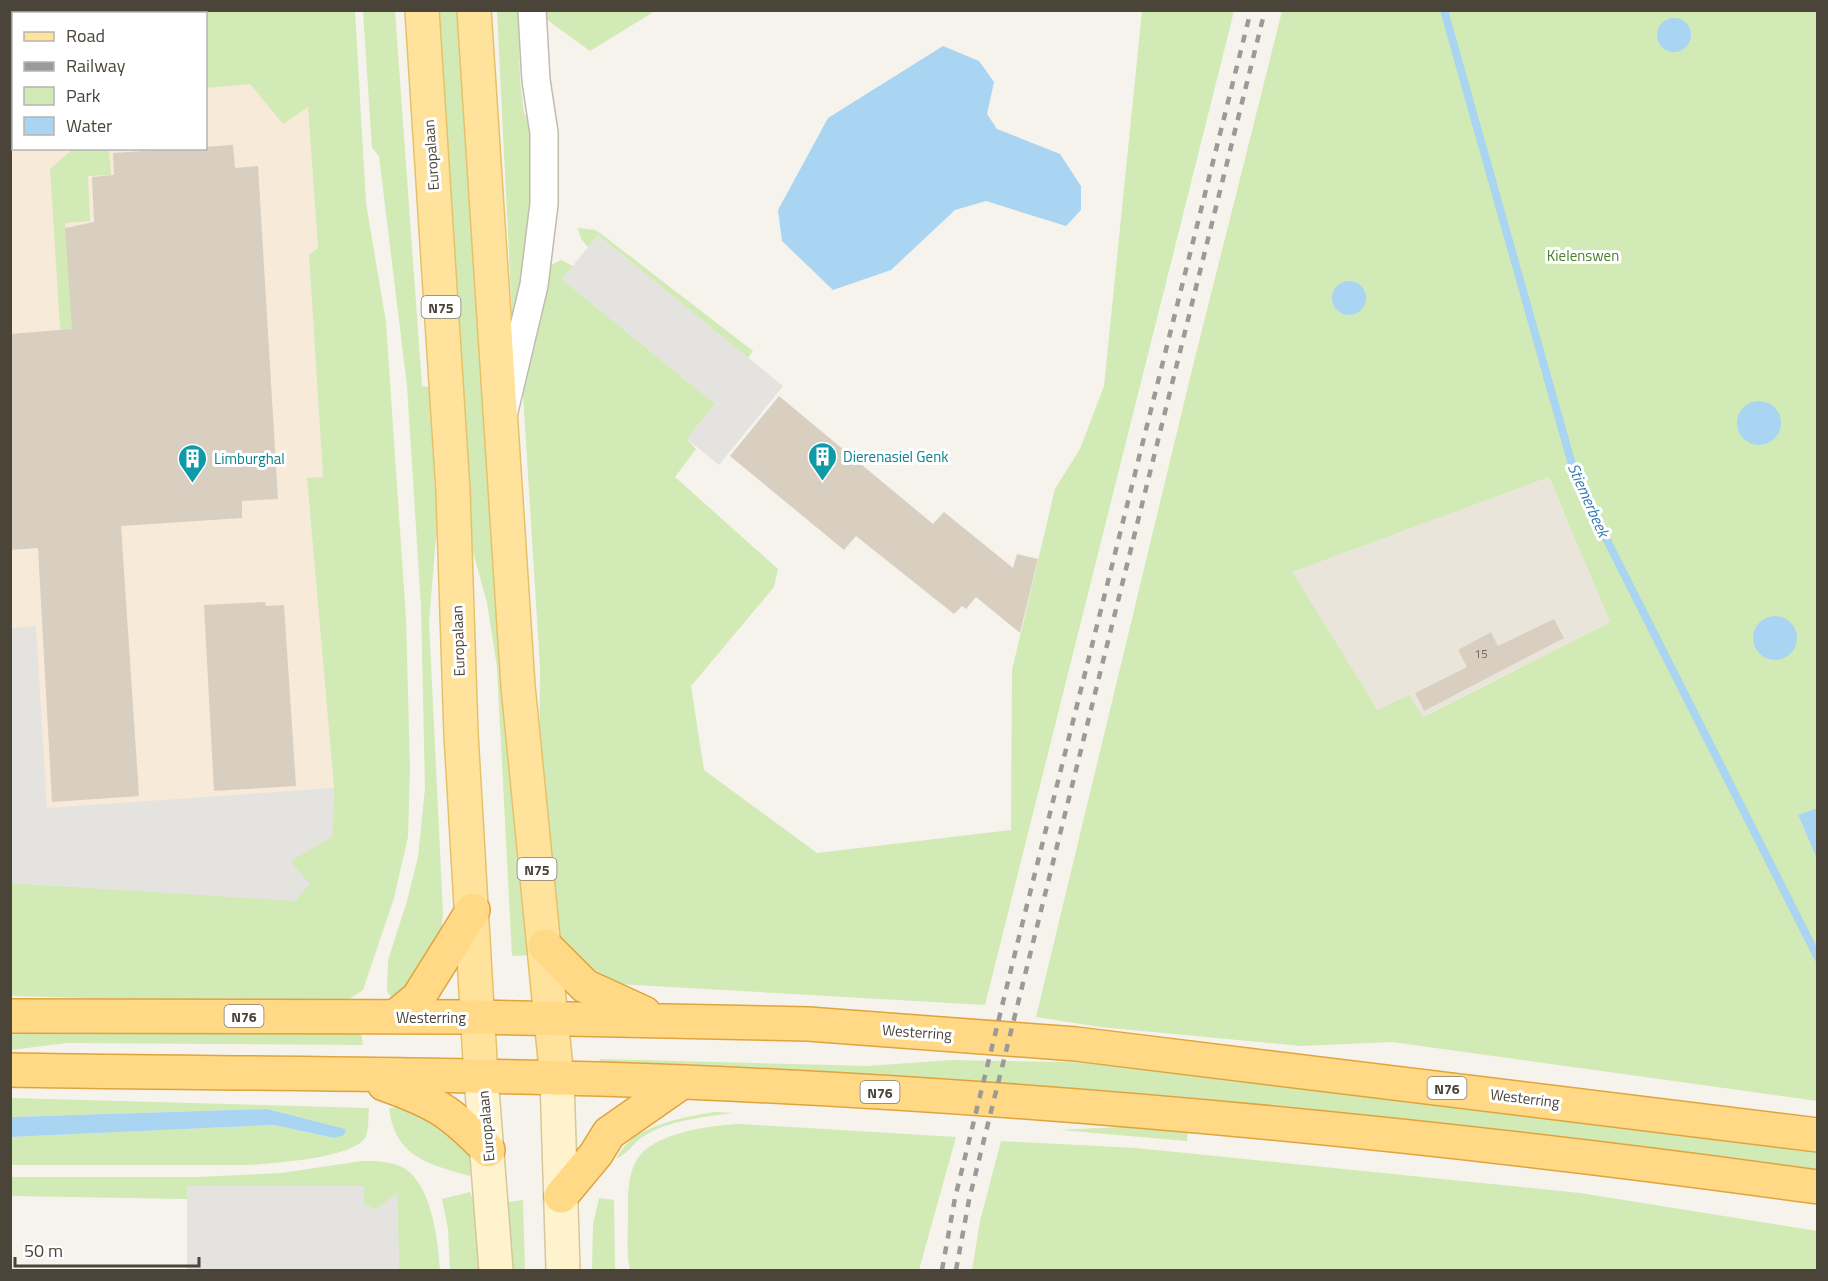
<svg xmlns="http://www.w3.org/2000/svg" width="1828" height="1281" font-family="'Titillium Web',sans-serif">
<rect width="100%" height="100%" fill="#f6f3ec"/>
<path fill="#eae5da" d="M 1549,477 L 1610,622 L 1422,717 L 1379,711 L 1291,572 Z"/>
<path fill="#f7ead8" d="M 11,11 L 125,11 L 125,14 L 14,14 L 14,148 L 206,148 L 206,88 L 250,84 L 283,124 L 308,106 L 318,248 L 309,255 L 323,477 L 307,478 L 334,788 L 332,837 L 290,861 L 261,898 L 11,883 Z"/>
<path fill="#d2eab5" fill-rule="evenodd" d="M 110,10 L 355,11 L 366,203 L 386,322 L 406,619 L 410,768 L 408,837 L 394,898 L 363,990 L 348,1000 L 311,1004 L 11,996 L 11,883 L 295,900 L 290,861 L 332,836 L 334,788 L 307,478 L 323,477 L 309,255 L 318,248 L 308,107 L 283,124 L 250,84 L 206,88 L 206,14 L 107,13 Z
M 363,11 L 395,11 L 422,386 L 429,387 L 437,525 L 429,622 L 443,913 L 441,933 L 416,983 L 394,1000 L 387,992 L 388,960 L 407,901 L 418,857 L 425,788 L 421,606 L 407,386 L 379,156 L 372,148 Z
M 436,11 L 459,11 L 532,955 L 512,956 L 497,667 L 487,603 L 469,537 Z
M 497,11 L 518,11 L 520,80 L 524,112 L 533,136 L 533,153 L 527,250 L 517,319 L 512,316 Z
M 545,11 L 655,11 L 590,51 L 546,19 Z
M 1142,11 L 1234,11 L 985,1005 L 618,984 L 586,965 L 559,937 L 539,765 L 540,668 L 523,394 L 525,367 L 540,324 L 549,266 L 561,260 L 573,266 L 562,279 L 715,404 L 687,439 L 696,449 L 675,477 L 778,569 L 774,587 L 691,686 L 704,770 L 817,853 L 1011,830 L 1012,670 L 1055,489 L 1080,449 L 1104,386 Z
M 1282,11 L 1817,11 L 1818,808 L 1798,815 L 1817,859 L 1817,1101 L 1392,1042 L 1301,1046 L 1100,1027 L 1036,1017 L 1190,378 ZM 1549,477 L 1610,622 L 1423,717 L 1409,695 L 1378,710 L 1292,572 Z
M 73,149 L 128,149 L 109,150 L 111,175 L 88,176 L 90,221 L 65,223 L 73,341 L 61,342 L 50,169 Z
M 578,228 L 595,230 L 600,233 L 753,351 L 748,358 L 598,235 L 588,247 L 581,239 Z
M 361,1032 L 363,1045 L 67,1043 L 11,1050 L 10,1033 Z
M 600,1059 L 867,1066 L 951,1060 L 1112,1063 L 1674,1131 L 1817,1152 L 1817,1173 L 1360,1118 L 1080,1089 L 599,1065 Z
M 11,1098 L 369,1108 C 368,1116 369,1129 366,1136 C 357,1158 274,1163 251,1165 L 11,1165 L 10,1137 L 274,1125 L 334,1138 L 346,1129 L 267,1109 L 11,1117 Z
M 403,1107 L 444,1125 L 470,1155 L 470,1176 C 428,1164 395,1157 389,1108 Z
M 714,1112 L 734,1113 C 704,1117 667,1120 641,1138 C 632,1145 627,1154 616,1159 C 632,1125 681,1118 714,1112 Z
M 740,1124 L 956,1137 L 919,1270 L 630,1270 C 626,1253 628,1234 628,1215 C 628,1198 627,1178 636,1161 C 651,1133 711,1125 740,1124 Z
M 1157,1125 L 1188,1127 L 1187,1141 L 1060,1130 Z
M 1001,1141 L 1136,1148 L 1580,1193 L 1817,1231 L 1817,1270 L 972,1270 L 980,1221 Z
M 362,1161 C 375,1161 392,1161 404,1168 C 432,1185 438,1241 440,1270 L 399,1270 L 397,1194 L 375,1210 L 364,1204 L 364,1187 L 187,1186 L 187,1199 L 11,1196 L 10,1177 L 197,1177 L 281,1173 Z
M 470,1192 L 476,1207 L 479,1270 L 450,1270 L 448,1229 L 442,1199 Z
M 599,1198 L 614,1200 L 615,1270 L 592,1270 L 593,1224 Z
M 523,1200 L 525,1270 L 510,1270 L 503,1203 Z"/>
<path fill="#e5e3e0" d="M 11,10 L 110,10 L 110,11 L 107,14 L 14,14 L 13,41 L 11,45 Z
M 598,235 L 783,386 L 719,465 L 687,439 L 715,404 L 562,279 Z
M 36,626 L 47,808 L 334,788 L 332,837 L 290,861 L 310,884 L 295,901 L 11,883 L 11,628 Z
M 187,1186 L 364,1186 L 364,1204 L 375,1210 L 397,1194 L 399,1270 L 187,1270 Z"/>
<path fill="#a9d4f2" d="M1657 35a17 17 0 1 1 34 0a17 17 0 1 1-34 0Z
M 943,46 L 979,61 L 994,82 L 987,114 L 997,129 L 1060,154 L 1081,186 L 1081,210 L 1066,226 L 986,201 L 955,210 L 891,270 L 833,290 L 782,241 L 778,210 L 828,118 Z
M1332 298a17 17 0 1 1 34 0a17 17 0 1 1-34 0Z
M1737 423a22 22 0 1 1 44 0a22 22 0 1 1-44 0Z
M1753 638a22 22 0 1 1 44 0a22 22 0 1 1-44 0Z
M 1817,808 L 1818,808 L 1817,859 L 1798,815 Z
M 267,1109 L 346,1129 L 344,1135 L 334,1138 L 274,1125 L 11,1137 L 11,1117 Z"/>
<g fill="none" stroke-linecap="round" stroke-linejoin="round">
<path stroke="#a9d4f2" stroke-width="8" d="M 1444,10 L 1576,479 L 1818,958"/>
</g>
<path fill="#d8cfc1" d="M 233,145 L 235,168 L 258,166 L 278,499 L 242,501 L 242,518 L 121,526 L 139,796 L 52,802 L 38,548 L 10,550 L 10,334 L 72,329 L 65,228 L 94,222 L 92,177 L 114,175 L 113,153 Z
M 779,396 L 933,524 L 944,512 L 1013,568 L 1017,554 L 1038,559 L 1020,633 L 976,597 L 966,609 L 962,606 L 954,614 L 856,536 L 844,550 L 730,456 Z
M 265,602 L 266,606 L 284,605 L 296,786 L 214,791 L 204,605 Z
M 1554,619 L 1564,638 L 1424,711 L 1415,693 L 1467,667 L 1458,650 L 1491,632 L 1498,646 Z"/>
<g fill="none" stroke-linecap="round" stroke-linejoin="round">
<defs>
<path id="minor" d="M 504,411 L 534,285 L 544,204 L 544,133 L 536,80 L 532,10"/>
<path id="secondary" d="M 481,1077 L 496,1270
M 557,1079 L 563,1270"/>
<path id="primary" d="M 422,10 L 453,491 L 461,734 L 481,1077
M 474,10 L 518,686 L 557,1079"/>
<path id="trunk" d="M 545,946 L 585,986 L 644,1013
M 10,1016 L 477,1017 L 808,1024 L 1076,1044 L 1818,1135
M 395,1017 L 418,998 L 473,910
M 10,1070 C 235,1074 460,1073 684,1082 C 1064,1098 1441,1135 1818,1187
M 384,1084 C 435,1102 450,1111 488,1150
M 561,1196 L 596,1154 L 609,1133 L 682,1082"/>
</defs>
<use href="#minor" stroke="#c2bbae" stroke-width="30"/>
<use href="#secondary" stroke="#d6c79b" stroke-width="36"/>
<use href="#primary" stroke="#e6c16a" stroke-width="36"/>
<use href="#trunk" stroke="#e0a43c" stroke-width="36"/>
<use href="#minor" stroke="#fff" stroke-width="27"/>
<use href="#secondary" stroke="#fff3cd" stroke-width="33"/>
<use href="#primary" stroke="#ffe39c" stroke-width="33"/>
<use href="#trunk" stroke="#ffd985" stroke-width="33"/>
<path stroke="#9a9a9a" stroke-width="4.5" stroke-dasharray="8 8" stroke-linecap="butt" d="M 942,1270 L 955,1198 L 1017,945 L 1251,10
M 956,1270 L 969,1200 L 1265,10"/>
</g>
<defs>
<symbol id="building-pin" viewBox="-11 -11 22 30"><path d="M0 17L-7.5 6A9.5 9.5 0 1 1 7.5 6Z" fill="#0f9aa8" stroke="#fff"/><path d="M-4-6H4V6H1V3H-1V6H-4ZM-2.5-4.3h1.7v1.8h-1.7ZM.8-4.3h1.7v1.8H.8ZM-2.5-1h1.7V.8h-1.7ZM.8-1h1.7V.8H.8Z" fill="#fff"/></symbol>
</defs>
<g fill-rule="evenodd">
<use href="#building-pin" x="806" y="440" width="33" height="45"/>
<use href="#building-pin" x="176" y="442" width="33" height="45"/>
</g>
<g text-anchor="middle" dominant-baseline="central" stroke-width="6" stroke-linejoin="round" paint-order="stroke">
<g font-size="12" fill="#6e675b">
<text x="1481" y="653">15</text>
</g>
<g fill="#fff" stroke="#817c74" stroke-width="1.5">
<rect x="421.5" y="296" width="39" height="22" rx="4.5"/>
<rect x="517.5" y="858" width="39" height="22" rx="4.5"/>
<rect x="224.5" y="1005" width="39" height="22" rx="4.5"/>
<rect x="1427.5" y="1077" width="39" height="22" rx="4.5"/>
<rect x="860.5" y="1081" width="39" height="22" rx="4.5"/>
</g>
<g font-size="14" font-weight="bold" fill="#4b4439">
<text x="441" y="307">N75</text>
<text x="537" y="869">N75</text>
<text x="244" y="1016">N76</text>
<text x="1447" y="1088">N76</text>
<text x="880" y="1092">N76</text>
</g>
<g font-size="15" fill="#4b4439" stroke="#fff">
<text transform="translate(431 155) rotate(-94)">Europalaan</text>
<text transform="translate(458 641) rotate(-92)">Europalaan</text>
<text x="431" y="1017">Westerring</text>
<text transform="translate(917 1032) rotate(4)">Westerring</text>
<text transform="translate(1525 1098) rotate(7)">Westerring</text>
<text transform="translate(486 1126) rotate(-95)">Europalaan</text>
</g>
<g font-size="15" fill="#4a7f2a" stroke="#fff">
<text x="1583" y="255">Kielenswen</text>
</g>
<g font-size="15" fill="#0d838f" stroke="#fff" text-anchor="start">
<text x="843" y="456">Dierenasiel Genk</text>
<text x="214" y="458">Limburghal</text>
</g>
<g font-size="16" font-style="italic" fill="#2e7ab2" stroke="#fff">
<text transform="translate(1589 500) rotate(66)">Stiemerbeek</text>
</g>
</g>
<rect width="1828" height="1281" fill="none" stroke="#4b4439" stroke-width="24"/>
<rect x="12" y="12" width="195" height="138" fill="#ffffff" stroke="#b7b4b0" stroke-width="1.5"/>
<rect x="24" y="32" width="30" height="9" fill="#ffe39c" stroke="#b7b4b0" stroke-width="1.5"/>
<text x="66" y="42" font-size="18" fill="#4b4439">Road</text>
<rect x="24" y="62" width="30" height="9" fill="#9a9a9a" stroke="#b7b4b0" stroke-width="1.5"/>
<text x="66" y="72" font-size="18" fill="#4b4439">Railway</text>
<rect x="24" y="87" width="30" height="18" fill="#d2eab5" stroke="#b7b4b0" stroke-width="1.5"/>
<text x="66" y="102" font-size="18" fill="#4b4439">Park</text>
<rect x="24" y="117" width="30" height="18" fill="#a9d4f2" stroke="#b7b4b0" stroke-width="1.5"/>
<text x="66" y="132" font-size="18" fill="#4b4439">Water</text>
<path d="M15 1257v9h184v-9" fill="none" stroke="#4b4439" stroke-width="3"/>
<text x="24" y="1257" font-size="18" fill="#4b4439" stroke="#ffffff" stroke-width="4.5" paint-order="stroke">50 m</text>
</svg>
